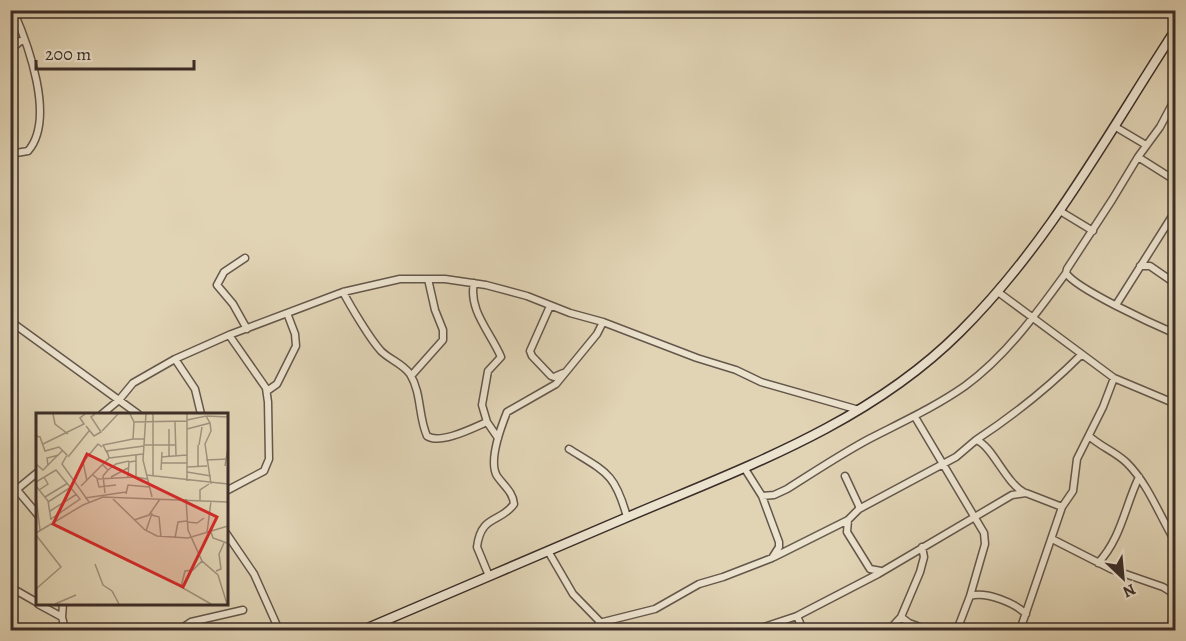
<svg xmlns="http://www.w3.org/2000/svg" width="1186" height="641" font-family="Alegreya,serif">
<rect width="100%" height="100%" fill="#e1d4b5"/>
<filter id="stains"><feTurbulence type="fractalNoise" baseFrequency=".00333" numOctaves="4"/><feColorMatrix values="0 0 0 0 .2 0 0 0 0 .09 0 0 0 0 .02 0 0 0 .5 -.17"/></filter>
<radialGradient id="worn" r=".72"><stop offset=".6" stop-color="#630" stop-opacity="0"/><stop offset="1" stop-color="#630" stop-opacity=".3"/></radialGradient>
<g fill="none" stroke-linecap="round" stroke-linejoin="round">
<defs>
<path id="minor" d="M 10,50 L 23,39
M 1176,97 L 1160,127 L 1138,157 L 1112,200 L 1067,269 L 1066,273 C 1076,289 1155,325 1176,334
M 1114,126 L 1146,145
M 10,154 L 28,151 C 56,119 28,44 13,10
M 1138,157 L 1176,181
M 1060,211 L 1093,231
M 245,258 L 224,272 L 217,285 L 233,304 L 247,329
M 1140,266 L 1150,266 L 1176,284
M 474,283 C 468,310 491,333 501,357 L 488,371 L 482,405 L 487,422 L 498,438
M 343,292 C 351,307 370,339 381,351 C 390,360 402,363 410,374 C 422,394 418,416 427,436 C 440,445 473,428 487,422
M 998,292 L 1114,378 L 1176,404
M 1116,305 L 1176,210
M 550,306 L 530,351 L 532,356 L 551,376 L 554,377 L 563,373
M 10,321 L 138,414
M 175,359 L 195,389 L 201,414
M 411,376 L 443,340 L 443,330 L 435,310 L 428,279
M 267,391 L 277,384 L 296,346 L 295,334 L 287,313
M 1170,402 L 1176,389
M 102,414 L 119,400 L 133,383 L 175,359 L 229,335 L 343,292 L 400,279 L 445,279 L 486,285 L 527,296 L 570,313 L 603,322 L 697,358 L 736,370 L 761,382 L 859,410
M 915,417 L 984,533 L 985,544 L 970,596
M 1089,436 C 1101,447 1116,452 1127,463 C 1149,485 1160,517 1176,543
M 976,440 C 1014,415 1049,387 1081,355
M 569,449 C 606,472 615,473 627,517
M 845,476 L 859,506 L 859,509 L 848,520 L 847,532 L 870,569 L 881,571
M 17,490 L 38,515
M 226,491 L 264,471 L 269,459 L 268,402 L 266,388 L 229,335
M 10,495 L 38,472
M 762,496 L 774,495 L 787,489 C 814,472 841,454 869,439 C 902,422 935,407 965,386 C 1006,356 1037,313 1066,273
M 859,509 L 956,457 L 976,440 C 992,445 1006,484 1025,493
M 226,533 L 254,574 L 279,630
M 1052,539 L 1111,569 L 1163,587 L 1171,592 L 1174,599
M 548,551 L 573,594 L 608,630
M 774,557 L 848,520
M 1098,563 C 1121,539 1125,506 1139,477
M 489,576 L 477,547 C 481,514 501,523 514,504 C 513,492 504,486 497,476 C 488,461 501,427 507,412 L 556,384 L 597,334 L 603,322
M 10,587 L 38,603
M 38,604 L 62,617
M 63,604 L 62,617 L 65,630
M 797,616 L 803,630
M 901,617 L 909,623 L 928,630
M 599,623 L 655,609 L 699,584 L 723,577 L 772,558 L 779,547 L 779,542 L 762,496 L 745,469
M 185,630 L 185,626 L 191,622 L 243,610
M 755,630 L 797,616 L 878,574 L 1012,495 L 1026,493 L 1062,507
M 889,630 L 901,617 L 920,572 L 924,557 L 922,547
M 957,630 L 970,596 C 986,591 1015,603 1026,614
M 1020,630 L 1062,507 L 1073,491 L 1077,459 L 1103,407 L 1114,378
M 1171,630 L 1175,596"/>
<path id="secondary" d="M 363,630 C 450,593 536,556 623,519 C 742,468 867,425 960,332 C 1049,244 1108,133 1176,29"/>
</defs>
<use href="#minor" stroke="#64574b" stroke-width="9"/>
<use href="#secondary" stroke="#3b2d28" stroke-width="11"/>
<use href="#minor" stroke="#ece3cf" stroke-width="6"/>
<use href="#secondary" stroke="#ece3cf" stroke-width="8"/>
</g>
<g transform="translate(36 413)">
<rect width="192" height="192" fill="#e1d4b5"/>
<path fill="none" stroke="#9f917d" stroke-width="1.5" d="M 17,1 L 19,11 L 32,21M 94,1 L 98,9 L 151,8M 110,1 L 107,47 L 116,84M 117,1 L 117,63M 151,1 L 151,68M 171,3 L 192,4M 151,7 L 170,3 L 174,10 L 175,18 L 169,31 L 175,71M 98,9 L 97,26 L 109,26M 139,9 L 140,42M 50,13 L 58,23 L 65,19 L 55,4 L 59,1M 133,16 L 133,43M 151,16 L 174,10M 66,18 L 82,1M 0,23 L 4,24 L 9,38 L 23,34 L 31,42 L 26,51 L 53,89M 7,31 L 48,11 L 44,5 L 49,1M 108,32 L 139,32M 162,32 L 162,53M 163,32 L 166,14M 71,40 L 67,32 L 97,26M 100,41 L 100,64 L 111,66M 32,44 L 53,18M 125,44 L 151,42M 73,45 L 107,41M 170,47 L 192,46M 125,50 L 151,50M 0,51 L 7,57 L 26,38M 67,52 L 72,57 L 80,51 L 93,48M 12,53 L 11,45 L 23,42M 189,53 L 192,34M 151,54 L 171,53M 125,57 L 126,39M 151,59 L 175,63M 57,62 L 62,66 L 100,64M 110,62 L 192,71M 75,64 L 92,55M 92,64 L 93,49 L 100,48M 61,66 L 63,74 L 80,72M 51,68 L 47,49 L 62,31 L 66,34M 0,69 L 20,57 L 44,86 L 15,106M 0,73 L 12,88 L 15,107M 45,73 L 73,45 L 71,38 L 108,33M 3,77 L 12,71 L 8,64M 69,80 L 67,63 L 72,57M 90,81 L 92,72 L 113,74M 0,84 L 4,117M 9,84 L 32,70M 49,85 L 90,79M 77,86 L 109,117 L 121,123 L 152,125 L 192,113M 150,86 L 152,117 L 166,148 L 182,162 L 191,191M 164,87 L 164,77 L 173,71M 12,89 L 35,74M 14,98 L 41,81M 116,102 L 123,104 L 125,124M 98,107 L 113,102 L 124,86M 151,109 L 161,110 L 168,105M 110,118 L 116,100M 175,119 L 177,125 L 191,130M 0,120 L 47,92 L 67,84 L 192,89M 171,120 L 175,88M 0,122 L 25,154 L 0,176M 139,125 L 142,109 L 151,108M 166,148 L 157,157 L 149,158 L 145,174 L 175,191M 59,151 L 67,172 L 76,178 L 83,191M 180,158 L 185,156 L 183,141 L 188,130M 19,191 L 40,182"/>
<path fill="#d62828" fill-opacity="0.15" stroke="#d62828" stroke-width="3" d="M 51,41 L 181,104 L 147,174 L 17,111 Z"/>
<rect width="192" height="192" fill="none" stroke="#3b2d28" stroke-width="3"/>
</g>
<rect width="1186" height="641" fill="none" stroke="#e1d4b5" stroke-width="36"/>
<rect x="12" y="12" width="1162" height="617" fill="none" stroke="#3b2d28" stroke-width="3"/>
<rect x="18" y="18" width="1150" height="605" fill="none" stroke="#3b2d28" stroke-width="1.5"/>
<g transform="translate(1123 578) rotate(154)" stroke="#ece3cf" stroke-width="4.5" paint-order="stroke">
<path d="M0-4.5L10 22L0 15L-10 22Z" fill="#3b2d28"/>
<text y="-9" font-size="16" font-weight="bold" text-anchor="middle" fill="#3b2d28">N</text>
</g>
<path d="M36 60v9h158v-9" fill="none" stroke="#3b2d28" stroke-width="3"/>
<text x="45" y="60" font-size="18" fill="#3b2d28" stroke="#ece3cf" stroke-width="4.5" paint-order="stroke">200 m</text>
<rect width="100%" height="100%" filter="url(#stains)"/>
<rect width="100%" height="100%" fill="url(#worn)"/>
</svg>
